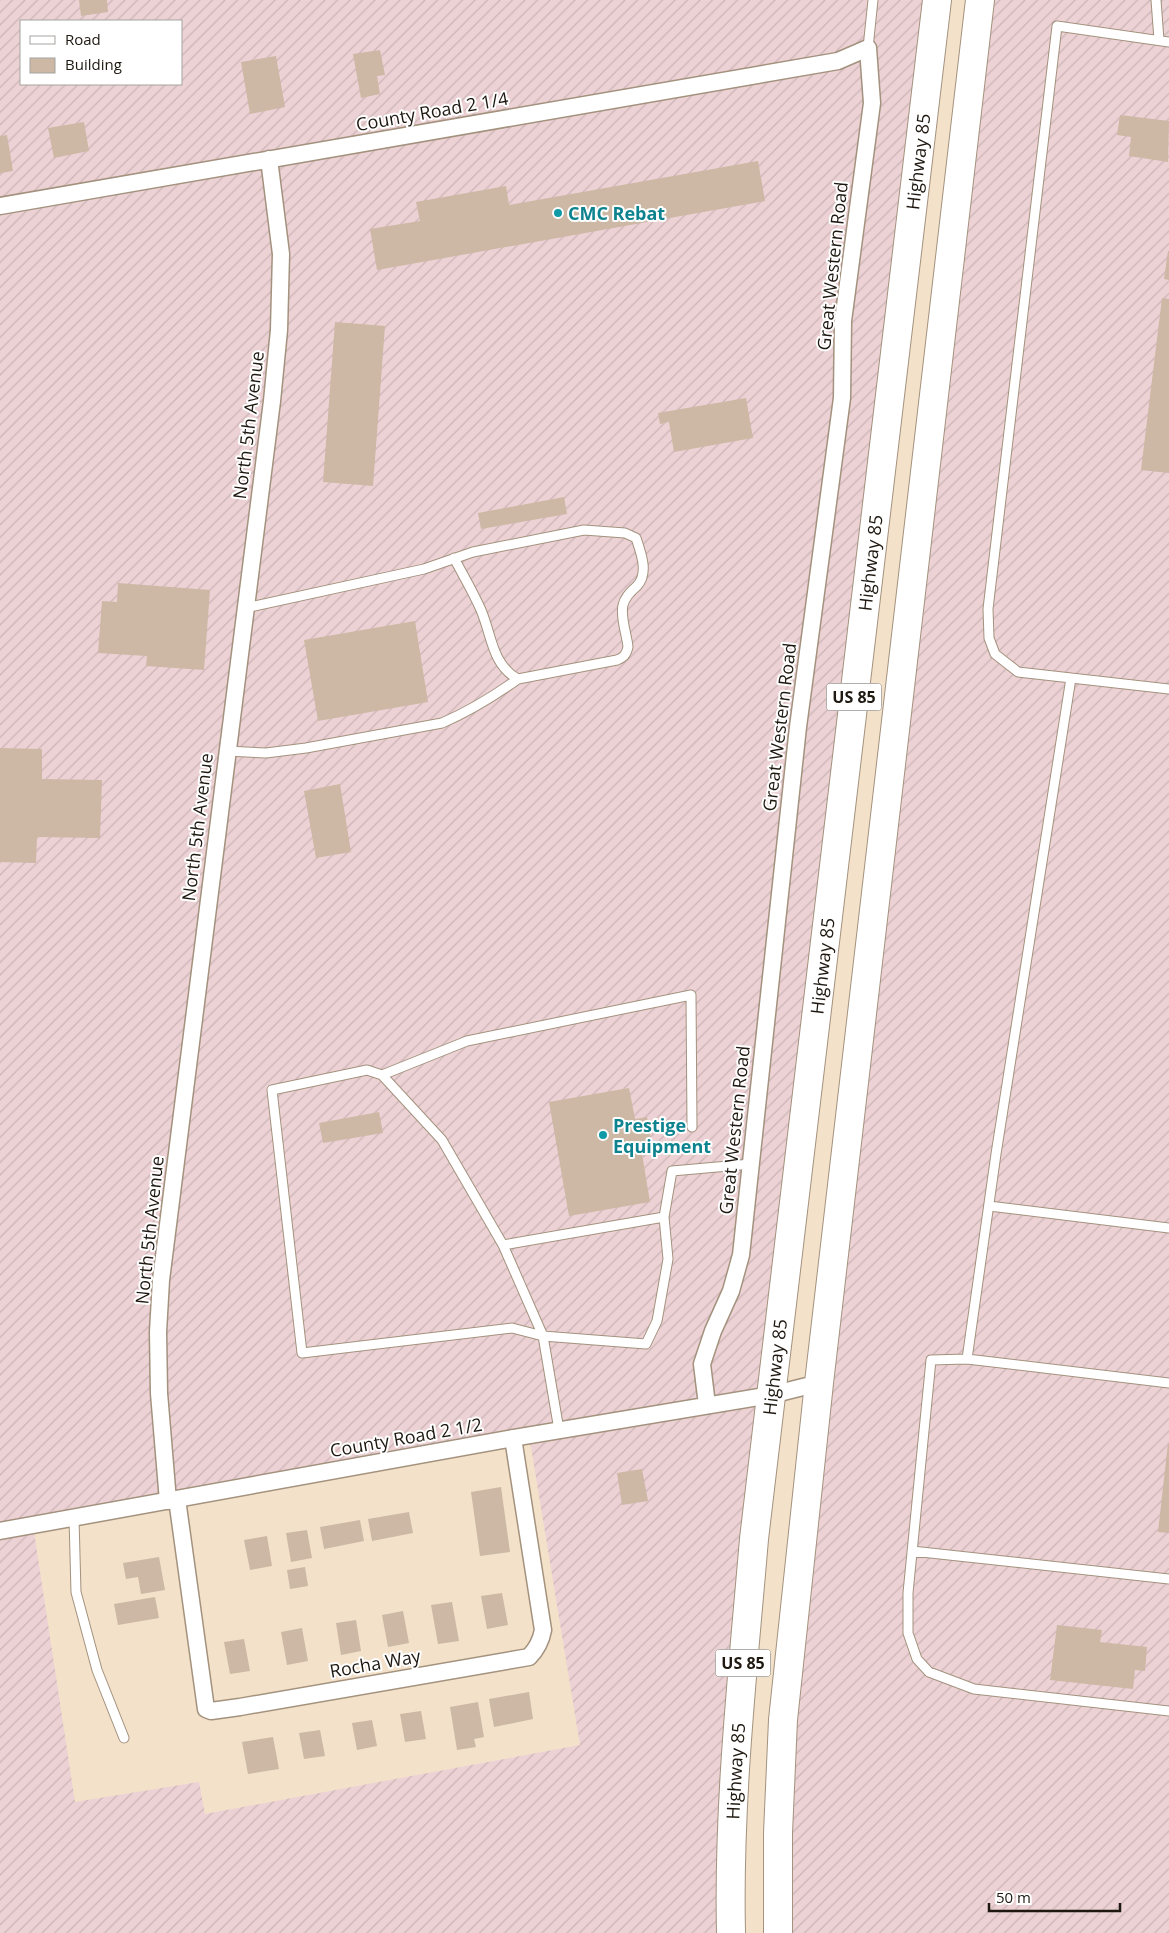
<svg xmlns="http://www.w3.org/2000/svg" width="1169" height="1933" font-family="'Open Sans',sans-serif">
<defs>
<pattern id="industrial-furrows" width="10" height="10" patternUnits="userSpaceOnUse" patternTransform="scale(1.25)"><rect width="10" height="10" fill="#edd2d5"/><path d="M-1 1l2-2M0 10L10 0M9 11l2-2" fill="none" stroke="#cbb4b6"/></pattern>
</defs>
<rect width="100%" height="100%" fill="#f3e1ca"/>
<path fill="url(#industrial-furrows)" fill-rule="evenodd" d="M 0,0 L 937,0 L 771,1395 L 731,1933 L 0,1933 ZM 21,21 L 181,21 L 181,84 L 21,84 ZM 529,1435 L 580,1745 L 205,1814 L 199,1782 L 75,1802 L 33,1525 Z
M 980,0 L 1169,0 L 1169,1933 L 778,1933 L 778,1833 Z"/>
<path fill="#ccb8a4" d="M 79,0 L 107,0 L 108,12 L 81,16 Z
M 380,50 L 385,75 L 377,76 L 380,94 L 361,98 L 353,54 Z
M 276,56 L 285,107 L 250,114 L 241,62 Z
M 1120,115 L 1169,121 L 1168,162 L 1129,156 L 1131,137 L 1117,135 Z
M 84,122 L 89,151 L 54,158 L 48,128 Z
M 7,135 L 13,171 L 0,173 L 0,136 Z
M 758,161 L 765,201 L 377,270 L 370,229 L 420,221 L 416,202 L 506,186 L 509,205 Z
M 1168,251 L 1169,251 L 1169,280 L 1164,279 Z
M 1162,298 L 1169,299 L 1169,473 L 1141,470 Z
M 335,322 L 385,326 L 373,486 L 323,482 Z
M 746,398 L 753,438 L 674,452 L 669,422 L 660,424 L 658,413 Z
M 564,497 L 567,514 L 481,529 L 478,513 Z
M 118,583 L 210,590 L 204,670 L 146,666 L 147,656 L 98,653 L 102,601 L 117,602 Z
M 415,621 L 428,702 L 318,721 L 304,640 Z
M 0,748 L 42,749 L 42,779 L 102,780 L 100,838 L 37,837 L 36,863 L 0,862 Z
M 340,784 L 351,852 L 316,858 L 304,791 Z
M 629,1088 L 635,1119 L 647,1117 L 653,1152 L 642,1154 L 650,1202 L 569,1216 L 549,1102 Z
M 379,1112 L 383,1133 L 323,1143 L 319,1123 Z
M 1168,1443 L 1169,1443 L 1169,1533 L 1158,1532 Z
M 642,1469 L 648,1501 L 622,1505 L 617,1473 Z
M 501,1487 L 510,1552 L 480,1556 L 471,1492 Z
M 409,1512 L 413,1533 L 372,1541 L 368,1519 Z
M 360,1520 L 364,1541 L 324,1549 L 320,1527 Z
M 307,1530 L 312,1558 L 291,1562 L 286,1533 Z
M 267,1536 L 272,1566 L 250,1570 L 244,1540 Z
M 159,1557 L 165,1590 L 141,1594 L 138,1577 L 126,1579 L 123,1563 Z
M 305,1567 L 308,1586 L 290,1589 L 287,1570 Z
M 502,1593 L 508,1625 L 487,1629 L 481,1596 Z
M 155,1597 L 159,1618 L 118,1625 L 114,1604 Z
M 452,1602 L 459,1641 L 438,1644 L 431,1605 Z
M 403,1611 L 409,1643 L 388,1647 L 382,1615 Z
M 356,1620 L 361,1651 L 341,1655 L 336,1623 Z
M 1057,1625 L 1102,1630 L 1100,1642 L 1147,1647 L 1145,1671 L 1135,1670 L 1133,1689 L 1050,1680 Z
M 302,1628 L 308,1661 L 287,1665 L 281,1632 Z
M 244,1639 L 250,1671 L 230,1674 L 224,1642 Z
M 529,1692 L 533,1719 L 494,1727 L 489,1699 Z
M 478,1702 L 484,1737 L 474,1739 L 476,1747 L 457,1750 L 450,1707 Z
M 421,1711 L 426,1739 L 405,1742 L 400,1714 Z
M 372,1720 L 377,1746 L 357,1750 L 352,1723 Z
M 320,1730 L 325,1756 L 304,1759 L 299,1733 Z
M 273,1737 L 279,1769 L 248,1774 L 242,1742 Z"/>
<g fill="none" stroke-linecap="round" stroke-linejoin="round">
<defs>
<path id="lane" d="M 1156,0 L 1159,40
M 1169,42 L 1057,26 L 988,609 L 989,638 L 995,654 L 1018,672 L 1169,689
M 868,48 L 873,0
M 245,608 L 424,569 L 473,552 L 584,530 L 625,533 L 636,538 C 641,553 649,573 637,586 C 631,591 625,597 623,605 C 620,617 627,635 628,647 C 626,655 624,657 617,660 L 518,679 C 492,665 492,636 481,610 C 473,592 463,575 454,558
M 227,751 L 266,753 L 306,748 L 442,723 C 470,711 494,696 518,679
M 382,1075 L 367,1070 L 272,1090 L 302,1353 L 512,1328 L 543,1336 L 646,1344 L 657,1321 L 668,1259 L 664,1217 L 672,1171 L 751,1164
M 989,1206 L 1169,1228
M 503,1245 L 664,1217
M 967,1359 L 996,1154 L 1071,678
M 1169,1383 L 967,1359 L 931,1360 L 908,1593 L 908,1633 L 917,1659 L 929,1672 L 974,1689 L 1169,1711
M 559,1430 L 543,1336 L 503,1245 L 442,1140 L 382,1075 L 467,1041 L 691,995 L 692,1127
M 74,1518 L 76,1592 L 97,1670 L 124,1738
M 912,1551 L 1169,1579"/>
<path id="street" d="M 0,206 L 838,61 L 868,48 L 872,103 L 843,321 L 842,398 L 798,727 L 741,1255 L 731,1291 L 713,1331 L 702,1364 L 707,1405
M 177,1499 L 206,1709 L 211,1711 L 240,1707 L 529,1657 C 537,1649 541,1641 543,1630 L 513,1438
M 168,1501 L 159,1393 L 158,1332 L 161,1280 L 272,401 L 279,330 L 281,254 L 269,159
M 0,1531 L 513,1438 L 771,1395 L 819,1383"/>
<g id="highway">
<path id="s1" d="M 731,1933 C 728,1802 743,1670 754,1539 L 937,0"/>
<path d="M 778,1933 L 778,1833 L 783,1720 L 819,1383 L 980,0"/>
</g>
</defs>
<use href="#lane" stroke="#a3927e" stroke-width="11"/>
<use href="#street" stroke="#a3927e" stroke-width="19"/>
<use href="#highway" stroke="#a3927e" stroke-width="30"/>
<use href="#lane" stroke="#fff" stroke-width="9"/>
<use href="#street" stroke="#fff" stroke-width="16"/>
<use href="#highway" stroke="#fff" stroke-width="28"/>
</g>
<g fill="#0f9aa8" stroke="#fff" stroke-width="2">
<circle cx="558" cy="213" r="5"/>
<circle cx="603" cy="1135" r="5"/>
</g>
<g text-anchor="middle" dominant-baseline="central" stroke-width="4" stroke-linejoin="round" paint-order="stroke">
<g fill="#fff" stroke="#625d58" stroke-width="1">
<rect x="826.5" y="683.5" width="55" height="27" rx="4"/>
<rect x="715.5" y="1649.5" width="55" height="27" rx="4"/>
</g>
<g font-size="16" font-weight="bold" fill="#1e1810">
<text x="854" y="697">US 85</text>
<text x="743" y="1663">US 85</text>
</g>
<g font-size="18" fill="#1e1810" stroke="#fff">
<text transform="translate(432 111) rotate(-10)">County Road 2 1/4</text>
<text stroke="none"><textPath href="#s1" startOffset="1782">Highway 85</textPath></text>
<text transform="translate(832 266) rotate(-84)">Great Western Road</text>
<text transform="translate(248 425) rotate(-83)">North 5th Avenue</text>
<text stroke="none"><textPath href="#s1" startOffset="1378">Highway 85</textPath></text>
<text transform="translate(779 727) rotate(-83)">Great Western Road</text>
<text transform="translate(197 827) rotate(-83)">North 5th Avenue</text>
<text stroke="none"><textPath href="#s1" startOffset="972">Highway 85</textPath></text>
<text transform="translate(734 1130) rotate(-84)">Great Western Road</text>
<text transform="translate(149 1230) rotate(-84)">North 5th Avenue</text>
<text stroke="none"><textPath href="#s1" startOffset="568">Highway 85</textPath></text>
<text transform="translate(406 1437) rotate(-10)">County Road 2 1/2</text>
<text transform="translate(375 1663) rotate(-10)">Rocha Way</text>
<text stroke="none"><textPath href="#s1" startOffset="162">Highway 85</textPath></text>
</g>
<g font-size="18" font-weight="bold" fill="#0d838f" stroke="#fff" text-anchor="start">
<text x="568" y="213">CMC Rebat</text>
<text x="613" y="1125">Prestige<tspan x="613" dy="21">Equipment</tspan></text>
</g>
</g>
<rect x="20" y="20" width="162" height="65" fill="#ffffff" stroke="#a5a39f"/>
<rect x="30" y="36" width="25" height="8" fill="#ffffff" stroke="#a5a39f"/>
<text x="65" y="45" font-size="15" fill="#1e1810">Road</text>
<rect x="30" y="58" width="25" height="15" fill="#ccb8a4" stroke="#a5a39f"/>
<text x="65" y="70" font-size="15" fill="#1e1810">Building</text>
<path d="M989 1903v8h131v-8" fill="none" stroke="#1e1810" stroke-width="2.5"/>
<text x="996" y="1903" font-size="15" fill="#1e1810" stroke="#ffffff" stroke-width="4" paint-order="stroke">50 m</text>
</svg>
